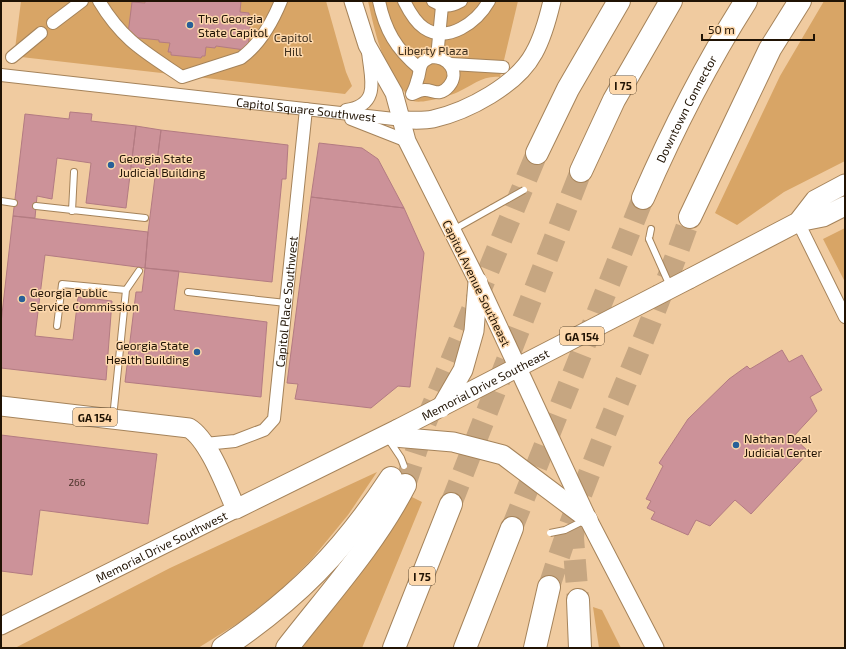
<svg xmlns="http://www.w3.org/2000/svg" width="846" height="649" font-family="'Exo 2',sans-serif">
<rect width="100%" height="100%" fill="#f0cba0"/>
<path fill="#d8a566" d="M 21,1 L 326,1 L 346,72 L 352,86 L 345,94 L 21,57 L 15,49 Z
M 368,1 L 518,1 L 500,77 C 483,75 473,85 458,92 C 449,96 423,104 413,101 C 407,100 408,95 404,91 C 382,66 375,32 368,1 Z
M 824,1 L 845,1 L 845,161 L 784,192 L 737,225 L 715,213 L 780,76 Z
M 845,228 L 845,282 L 823,239 Z
M 377,472 L 348,515 L 311,560 L 282,589 L 240,622 L 198,648 L 15,648 L 170,568 Z
M 408,495 L 422,502 L 362,648 L 302,648 L 355,578 Z
M 593,607 L 602,610 L 621,648 L 599,648 Z"/>
<path fill="#cc9299" stroke="#b37b82" d="M 145,1 L 241,1 L 240,12 L 249,13 L 249,15 L 251,16 L 248,48 L 245,50 L 216,46 L 215,48 L 206,47 L 205,56 L 202,56 L 201,58 L 171,55 L 171,52 L 168,52 L 170,43 L 159,42 L 159,40 L 130,37 L 128,34 L 132,2 L 145,3 Z
M 70,112 L 92,114 L 91,121 L 136,126 L 126,208 L 86,203 L 91,163 L 57,158 L 52,199 L 37,196 L 35,218 L 13,216 L 25,114 L 69,119 Z
M 136,126 L 161,130 L 156,170 L 131,167 Z
M 161,130 L 288,145 L 286,179 L 282,179 L 272,282 L 145,268 L 148,232 Z
M 319,143 L 362,148 L 378,159 L 404,208 L 311,197 Z
M 311,197 L 404,208 L 424,253 L 410,387 L 398,386 L 371,408 L 295,399 L 298,384 L 287,383 Z
M 13,216 L 148,232 L 145,268 L 45,255 L 35,336 L 73,340 L 78,297 L 112,301 L 106,380 L 1,368 L 1,323 Z
M 145,268 L 179,271 L 174,310 L 267,322 L 261,397 L 125,382 L 136,292 L 142,292 Z
M 782,350 L 789,362 L 802,355 L 822,390 L 810,397 L 817,411 L 793,437 L 809,452 L 751,514 L 735,500 L 710,526 L 696,520 L 688,535 L 651,519 L 655,512 L 647,508 L 651,501 L 646,499 L 663,466 L 659,463 L 688,419 L 729,379 L 747,366 L 750,369 Z
M 1,435 L 157,454 L 148,524 L 40,510 L 32,575 L 1,571 Z"/>
<g fill="none" stroke-linecap="round" stroke-linejoin="round">
<path stroke="#c6a681" stroke-width="22" stroke-dasharray="22 11" stroke-linecap="butt" d="M 405,485 L 425,424 L 537,153
M 451,504 L 581,171
M 574,527 L 573,538 L 578,600
M 512,528 L 643,198
M 549,587 C 588,461 647,342 690,217"/>
<defs>
<path id="lane" d="M 1,201 L 14,203
M 36,206 L 145,218
M 72,211 L 74,172
M 453,230 L 492,208
M 649,239 L 651,229
M 188,292 L 286,303
M 57,326 L 62,284 L 126,290
M 113,418 L 126,290 L 139,271"/>
<g id="street">
<path d="M 99,1 C 123,41 145,52 182,77 L 241,58 C 260,44 272,23 281,1"/>
<path d="M 379,1 C 385,30 396,49 419,68"/>
<path d="M 404,1 C 409,11 415,22 424,28 C 448,44 477,22 489,1"/>
<path d="M 433,1 C 444,7 450,7 461,1"/>
<path d="M 53,23 L 82,1"/>
<path d="M 12,57 L 41,33"/>
<path d="M 432,57 C 447,57 461,71 449,86 C 439,98 433,89 424,90 C 420,90 415,93 412,94 C 414,90 416,86 417,81 C 422,69 416,63 432,57 Z"/>
<path d="M 437,57 L 442,6"/>
<path d="M 451,64 L 503,67"/>
<path id="s1" d="M 1,75 L 403,120"/>
<path d="M 346,110 C 382,105 370,77 368,51"/>
<path d="M 351,119 L 407,141"/>
<path d="M 798,222 L 845,317"/>
<path id="s2" d="M 205,444 L 235,441 L 264,430 L 274,419 L 306,109"/>
</g>
<g id="secondary">
<path d="M 353,1 L 367,45 L 394,93 L 407,141 L 478,282"/>
<path d="M 403,120 C 413,120 424,121 433,119 C 468,111 517,85 534,53 C 543,37 548,18 552,1"/>
<path d="M 588,519 L 655,648"/>
<path id="s3" d="M 1,626 L 236,509"/>
</g>
<path id="primary" d="M 798,222 L 815,200 L 845,184
M 689,279 L 798,222 L 823,217 L 845,206
M 1,406 L 189,428 C 209,440 226,487 236,509 L 398,429"/>
<g id="highway">
<path d="M 537,153 L 568,89 L 619,1"/>
<path d="M 581,171 L 614,100 L 671,1"/>
<path id="s4" d="M 643,198 C 673,129 706,64 746,1"/>
<path d="M 690,217 L 770,49 L 800,1"/>
<path d="M 578,600 L 580,648"/>
<path d="M 223,648 C 296,599 343,551 391,478"/>
<path d="M 287,648 C 328,595 374,545 405,485"/>
<path d="M 394,648 L 451,504"/>
<path d="M 465,648 L 512,528"/>
<path d="M 535,648 L 549,587"/>
</g>
</defs>
<use href="#lane" stroke="#a5835a" stroke-width="8"/>
<use href="#street" stroke="#a5835a" stroke-width="14"/>
<use href="#secondary" stroke="#a5835a" stroke-width="19"/>
<use href="#primary" stroke="#a5835a" stroke-width="21"/>
<use href="#highway" stroke="#a5835a" stroke-width="24"/>
<use href="#lane" stroke="#fff" stroke-width="6"/>
<use href="#street" stroke="#fff" stroke-width="12"/>
<use href="#secondary" stroke="#fff" stroke-width="17"/>
<use href="#primary" stroke="#fff" stroke-width="19"/>
<use href="#highway" stroke="#fff" stroke-width="22"/>
<defs>
<path id="lane-bridge" d="M 492,208 L 524,190
M 649,239 L 670,286
M 391,443 L 401,458 L 404,466
M 550,533 L 565,530 L 585,520"/>
<path id="secondary-bridge" d="M 478,282 L 588,519"/>
<g id="primary-bridge">
<path d="M 441,408 L 463,370 L 474,331 L 478,282"/>
<path id="s5" d="M 398,429 L 689,279"/>
<path d="M 394,437 L 453,442 L 503,455 L 588,519"/>
</g>
</defs>
<use href="#lane-bridge" stroke="#a5835a" stroke-width="8" stroke-linecap="butt"/>
<use href="#secondary-bridge" stroke="#a5835a" stroke-width="19" stroke-linecap="butt"/>
<use href="#primary-bridge" stroke="#a5835a" stroke-width="21" stroke-linecap="butt"/>
<use href="#lane-bridge" stroke="#fff" stroke-width="6"/>
<use href="#secondary-bridge" stroke="#fff" stroke-width="17"/>
<use href="#primary-bridge" stroke="#fff" stroke-width="19"/>
</g>
<g fill="#286098" stroke="#fdd8ac" stroke-width="1.5">
<circle cx="190" cy="25" r="4"/>
<circle cx="111" cy="165" r="4"/>
<circle cx="22" cy="299" r="4"/>
<circle cx="197" cy="352" r="4"/>
<circle cx="736" cy="445" r="4"/>
</g>
<g text-anchor="middle" dominant-baseline="central" stroke-width="3" stroke-linejoin="round" paint-order="stroke">
<g font-size="10" fill="#4b3329">
<text x="77" y="482">266</text>
</g>
<g fill="#fdd8ac" stroke="#624e36" stroke-width="1">
<rect x="610" y="76" width="26" height="18" rx="3"/>
<rect x="560" y="327" width="44" height="18" rx="3"/>
<rect x="73" y="408" width="44" height="18" rx="3"/>
<rect x="409" y="567" width="26" height="18" rx="3"/>
</g>
<g font-size="11" font-weight="bold" fill="#201304">
<text x="623" y="85">I 75</text>
<text x="582" y="336">GA 154</text>
<text x="95" y="417">GA 154</text>
<text x="422" y="576">I 75</text>
</g>
<g font-size="12" fill="#201304" stroke="#fdd8ac" text-anchor="start">
<text x="198" y="18">The Georgia<tspan x="198" dy="14">State Capitol</tspan></text>
<text x="119" y="158">Georgia State<tspan x="119" dy="14">Judicial Building</tspan></text>
<text x="30" y="292">Georgia Public<tspan x="30" dy="14">Service Commission</tspan></text>
<text x="189" y="345" text-anchor="end">Georgia State<tspan x="189" dy="14">Health Building</tspan></text>
<text x="744" y="438">Nathan Deal<tspan x="744" dy="14">Judicial Center</tspan></text>
</g>
<g font-size="12" fill="#3e2f1d" stroke="#fdd8ac">
<text x="293" y="37">Capitol<tspan x="293" dy="14">Hill</tspan></text>
<text x="433" y="50">Liberty Plaza</text>
</g>
<g font-size="12" fill="#201304" stroke="#fdd8ac">
<text stroke="none"><textPath href="#s1" startOffset="307">Capitol Square Southwest</textPath></text>
<text stroke="none"><textPath href="#s4" startOffset="99">Downtown Connector</textPath></text>
<text transform="translate(477 283) rotate(64)">Capitol Avenue Southeast</text>
<text stroke="none"><textPath href="#s2" startOffset="194">Capitol Place Southwest</textPath></text>
<text stroke="none"><textPath href="#s5" startOffset="98">Memorial Drive Southeast</textPath></text>
<text stroke="none"><textPath href="#s3" startOffset="179">Memorial Drive Southwest</textPath></text>
</g>
</g>
<rect width="846" height="649" fill="none" stroke="#201304" stroke-width="4"/>
<path d="M702 34v6h112v-6" fill="none" stroke="#201304" stroke-width="2"/>
<text x="708" y="34" font-size="12" fill="#201304" stroke="#fdd8ac" stroke-width="3" paint-order="stroke">50 m</text>
</svg>
